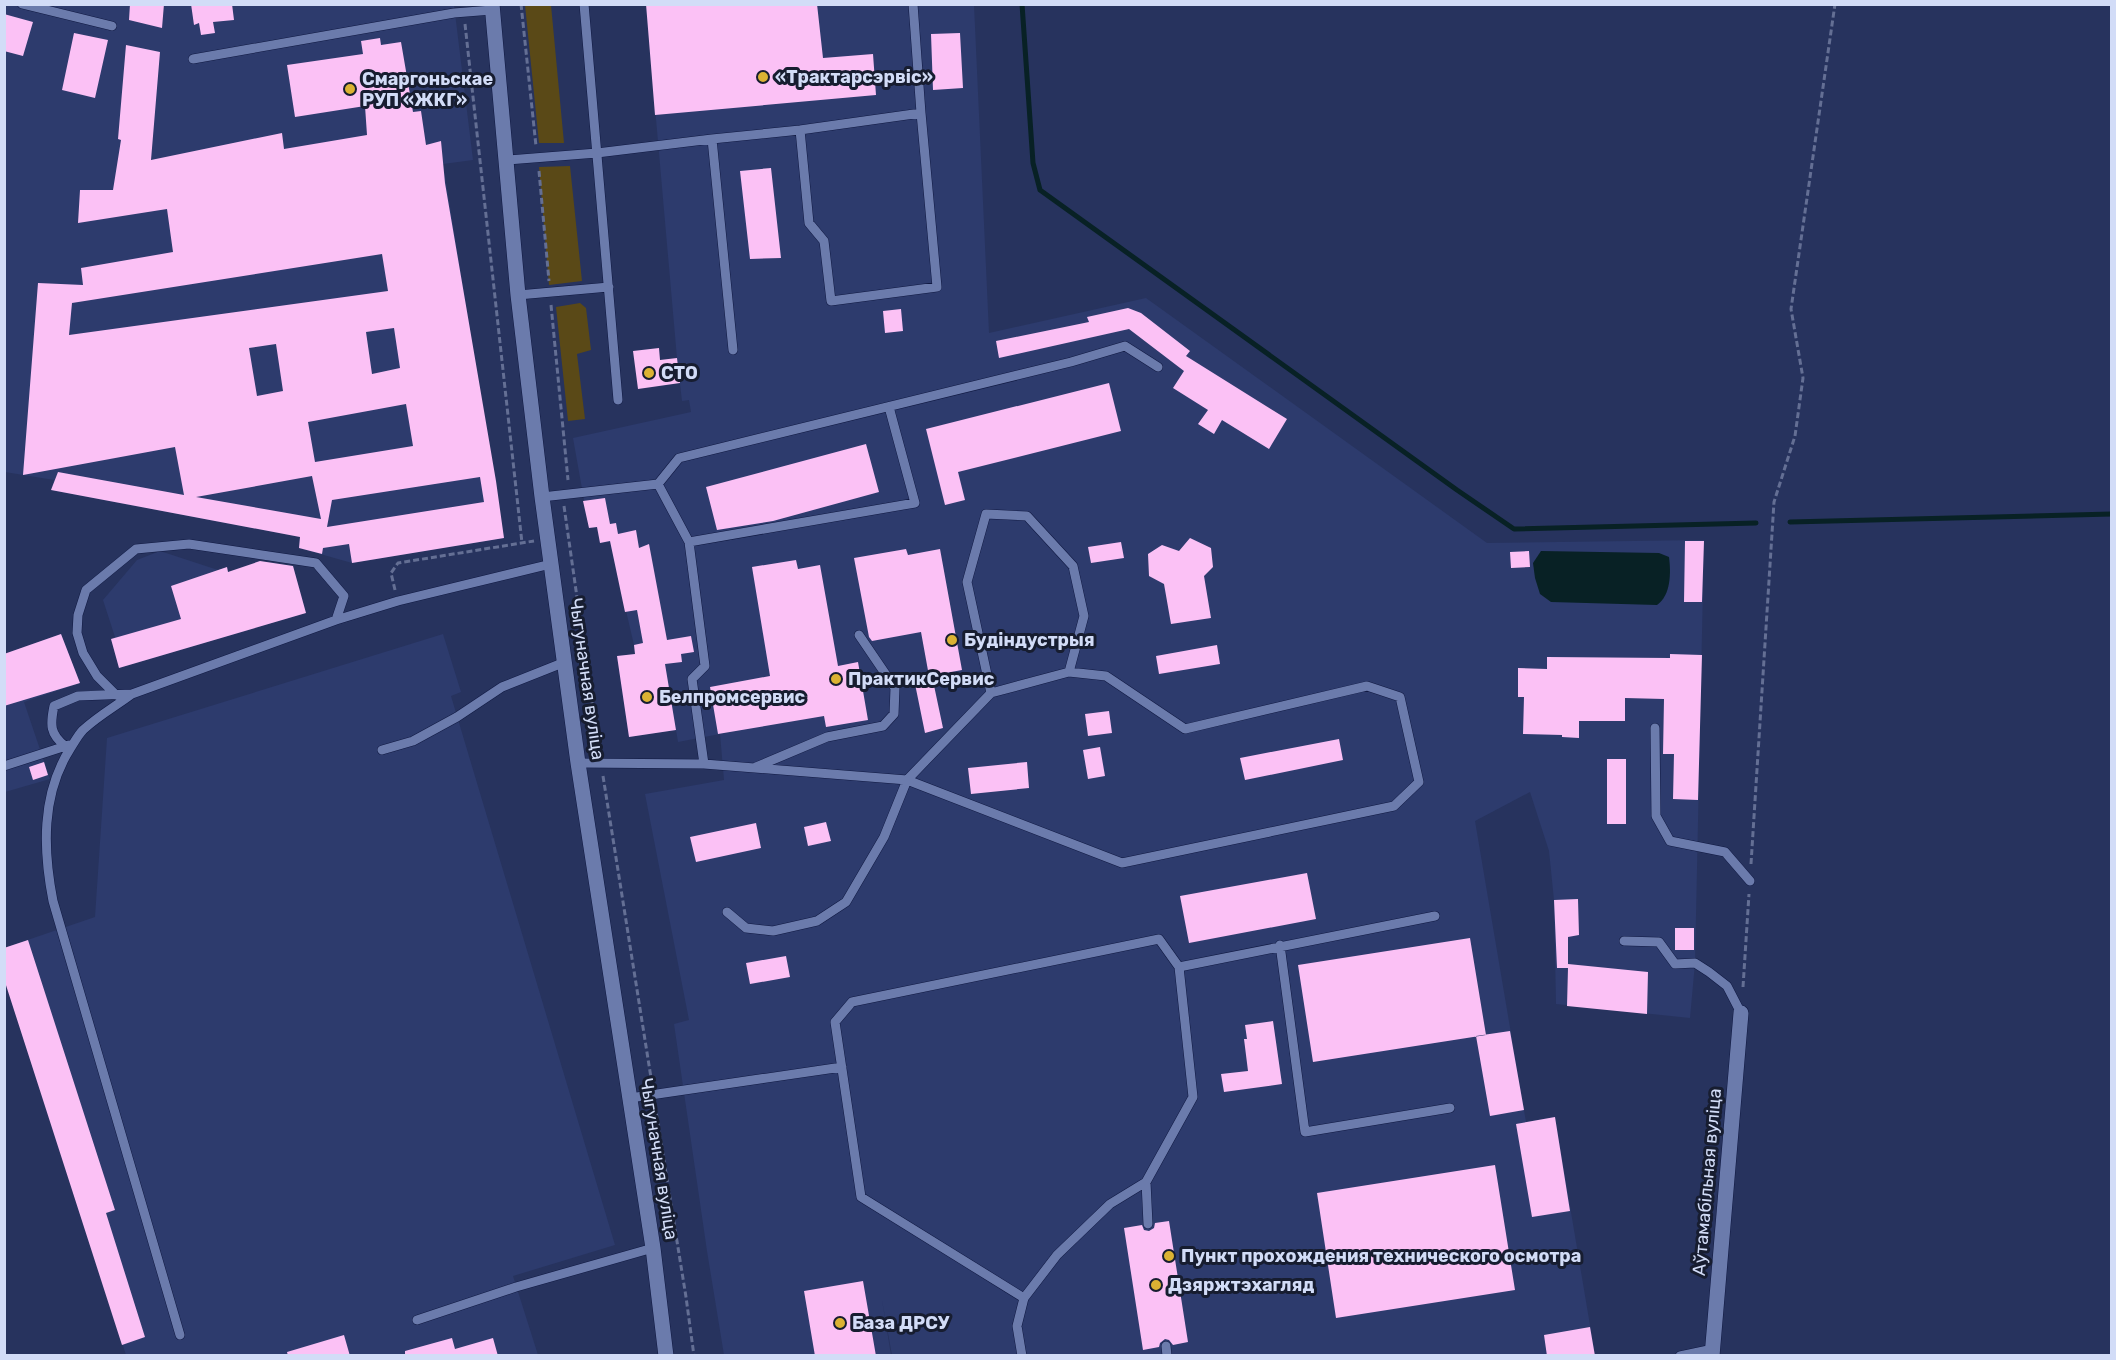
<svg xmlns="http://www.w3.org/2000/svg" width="2116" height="1360" font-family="Rubik,sans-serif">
<rect width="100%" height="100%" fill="#27335e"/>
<path fill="#2d3b6d" d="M 4,5 L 454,5 L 473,160 L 443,164 L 504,538 L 352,563 L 299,548 L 300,537 L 51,490 L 54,480 L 5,472 Z
M 646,5 L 974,5 L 989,333 L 1146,298 L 1487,543 L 1704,540 L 1695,963 L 1690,1018 L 1556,1004 L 1554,900 L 1549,851 L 1530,792 L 1475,821 L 1526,1122 L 1555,1117 L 1595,1355 L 892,1355 L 882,1300 L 891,1355 L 724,1355 L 707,1251 L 674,1024 L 689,1020 L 645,794 L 724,780 L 720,734 L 678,742 L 676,730 L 629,737 L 617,656 L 635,654 L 634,645 L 610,542 L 600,543 L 597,527 L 589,528 L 573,438 L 691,412 L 689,400 L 682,401 L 677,358 Z
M 160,551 L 218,570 L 227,567 L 228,572 L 293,566 L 306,613 L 119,668 L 111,639 L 115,637 L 103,600 L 137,560 Z
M 61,634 L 80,683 L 24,702 L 50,779 L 5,792 L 4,654 Z
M 443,634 L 461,692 L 451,696 L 615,1245 L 513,1276 L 538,1355 L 126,1355 L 5,979 L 4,948 L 95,917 L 107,738 Z"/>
<path fill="#5a4917" d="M 525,5 L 551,5 L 564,143 L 539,143 Z
M 570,166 L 582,281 L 549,285 L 539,167 Z
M 580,303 L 586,308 L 591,350 L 577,354 L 585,419 L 568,421 L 556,307 Z"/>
<path fill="#082125" d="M 1541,551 L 1659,553 L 1669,557 C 1671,573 1671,595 1657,605 L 1551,602 L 1540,594 L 1535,578 L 1533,563 Z"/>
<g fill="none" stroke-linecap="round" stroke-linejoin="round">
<path stroke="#082125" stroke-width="5" d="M 1022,4 L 1033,163 L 1040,190 L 1457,490 L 1514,529 L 1756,523
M 1790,522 L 2112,514"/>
</g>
<path fill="#fbc1f5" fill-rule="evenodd" d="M 130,4 L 164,4 L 162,28 L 129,20 Z
M 191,4 L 232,4 L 234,20 L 213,22 L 215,33 L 201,35 L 199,23 L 194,25 Z
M 646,4 L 817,4 L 823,58 L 873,54 L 876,95 L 655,115 Z
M 4,14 L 33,22 L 23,56 L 4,51 Z
M 74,33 L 108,40 L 95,98 L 62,90 Z
M 960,33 L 963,88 L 933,90 L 931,34 Z
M 380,38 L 381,45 L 401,42 L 413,112 L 421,111 L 426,145 L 441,141 L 445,183 L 496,481 L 504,538 L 352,563 L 349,544 L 323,548 L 322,554 L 299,548 L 300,537 L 51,490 L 58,472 L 184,495 L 175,447 L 23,475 L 38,283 L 83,285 L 81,268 L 173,252 L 167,209 L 78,223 L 80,190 L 113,190 L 121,140 L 118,139 L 126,45 L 160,52 L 151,160 L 282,133 L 284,149 L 367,135 L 365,106 L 295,117 L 287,65 L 363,54 L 361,41 ZM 382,254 L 388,291 L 69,335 L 72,303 ZM 394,328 L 400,368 L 372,374 L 366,332 ZM 276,344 L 283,391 L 257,396 L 249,348 ZM 406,404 L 413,446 L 315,462 L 308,422 ZM 312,476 L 321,519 L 196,497 ZM 480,477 L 484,502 L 327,527 L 332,500 Z
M 771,168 L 781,258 L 750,259 L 740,171 Z
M 1128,308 L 1141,313 L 1190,351 L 1186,356 L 1287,419 L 1269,449 L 1222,420 L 1214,434 L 1198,424 L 1208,410 L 1173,388 L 1184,371 L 1129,329 L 999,358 L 996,341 L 1089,322 L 1087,317 Z
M 901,309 L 903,331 L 885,333 L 883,311 Z
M 659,348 L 660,360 L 677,358 L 680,383 L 638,389 L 633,351 Z
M 1109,383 L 1121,431 L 958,472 L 965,500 L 945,505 L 926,429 Z
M 866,444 L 879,492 L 773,521 L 717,530 L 706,487 Z
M 605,498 L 610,524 L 616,523 L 618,534 L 636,530 L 639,548 L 649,544 L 667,640 L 691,636 L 694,652 L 681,654 L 682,662 L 665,664 L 676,730 L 629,737 L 617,656 L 635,654 L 634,645 L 643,643 L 637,610 L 625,612 L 610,541 L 600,543 L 597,527 L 589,528 L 583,501 Z
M 1190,538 L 1211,548 L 1213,567 L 1204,576 L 1211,618 L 1171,624 L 1164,584 L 1149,576 L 1148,554 L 1162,545 L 1179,551 Z
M 1685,541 L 1704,541 L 1702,602 L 1684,602 Z
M 1121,542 L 1124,558 L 1091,563 L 1088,547 Z
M 906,549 L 908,555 L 940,549 L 962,670 L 929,676 L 921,632 L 872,641 L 869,637 L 854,558 Z
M 1529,551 L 1530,567 L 1511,568 L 1510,552 Z
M 796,560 L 798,569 L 820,565 L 838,666 L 858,662 L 868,720 L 826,727 L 824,716 L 718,734 L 710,687 L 770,676 L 752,567 Z
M 260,561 L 293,566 L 306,613 L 119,668 L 111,639 L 181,619 L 171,586 L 227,567 L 228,572 Z
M 61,634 L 80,683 L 4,706 L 4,654 Z
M 1217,645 L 1220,664 L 1159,674 L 1156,656 Z
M 1670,654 L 1702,655 L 1698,800 L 1673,799 L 1674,754 L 1663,754 L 1664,699 L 1625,698 L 1625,721 L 1579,721 L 1579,738 L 1562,737 L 1562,735 L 1523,734 L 1524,697 L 1518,697 L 1518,668 L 1547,669 L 1547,657 L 1670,658 Z
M 932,676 L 943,728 L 925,733 L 914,679 Z
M 1109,711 L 1112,733 L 1088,736 L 1085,714 Z
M 1339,739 L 1343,760 L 1245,780 L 1240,758 Z
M 1100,747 L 1105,776 L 1088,779 L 1083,750 Z
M 1607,759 L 1626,759 L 1626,824 L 1607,824 Z
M 44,762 L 48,775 L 33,780 L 29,767 Z
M 1027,762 L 1029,788 L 971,794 L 968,768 Z
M 826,822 L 831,841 L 808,846 L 804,827 Z
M 756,823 L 761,848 L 696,862 L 690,837 Z
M 1307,873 L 1316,919 L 1189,943 L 1180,896 Z
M 1578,899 L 1579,935 L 1568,937 L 1568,964 L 1648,972 L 1647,1014 L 1567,1006 L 1568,968 L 1557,968 L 1554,900 Z
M 1675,928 L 1694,928 L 1694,950 L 1675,950 Z
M 1470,938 L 1486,1035 L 1313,1062 L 1298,965 Z
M 28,940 L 115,1210 L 106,1213 L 145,1337 L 122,1345 L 4,979 L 4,948 Z
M 786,956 L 790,977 L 750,984 L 746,963 Z
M 1273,1021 L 1282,1084 L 1224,1092 L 1221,1074 L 1248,1071 L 1244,1039 L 1247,1039 L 1245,1025 Z
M 1510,1031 L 1524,1110 L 1490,1116 L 1476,1036 Z
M 1555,1117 L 1570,1211 L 1532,1217 L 1516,1124 Z
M 1495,1165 L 1515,1290 L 1336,1318 L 1317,1193 Z
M 1169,1221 L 1188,1342 L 1173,1345 L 1169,1340 L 1165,1339 L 1160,1343 L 1159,1347 L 1143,1350 L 1124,1228 L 1142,1225 L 1144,1230 L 1149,1231 L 1154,1228 L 1155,1223 Z
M 863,1281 L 876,1356 L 815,1356 L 804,1291 Z
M 1590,1327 L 1595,1356 L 1547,1356 L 1544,1335 Z
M 344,1335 L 350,1356 L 288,1356 L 287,1352 Z
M 452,1338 L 455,1349 L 493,1338 L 498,1356 L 405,1356 L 405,1351 Z"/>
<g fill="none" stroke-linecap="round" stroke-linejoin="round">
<defs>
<path id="lane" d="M 22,4 L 112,26
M 584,4 L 618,400
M 913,4 L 921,113
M 193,59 L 454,13 L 492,10
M 712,139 L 800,130 L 921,113 L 937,287 L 831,301 L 824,241 L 809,223 L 800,130
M 507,160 L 597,153 L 712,139 L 733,350
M 518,295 L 609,287
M 658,484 L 689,542 L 915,503 L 889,407
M 542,497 L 658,484 L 679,458 L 1071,362 L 1125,346 L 1158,367
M 132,694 C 116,706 98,716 83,730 C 78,735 74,743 70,749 C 41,795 43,850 53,901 L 180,1335
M 116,695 L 97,676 L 83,653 L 77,633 L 78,615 L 86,590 L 136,549 L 189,544 L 316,563 L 344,596 L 336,620
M 1655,728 L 1656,816 L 1670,841 L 1725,852 L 1750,881
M 65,746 C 50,734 50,725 54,706 L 78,696 L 132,694 L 336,620 L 398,601 L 551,564
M 382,750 L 413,741 L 457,717 L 502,687 L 565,662
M 578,763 L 704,764 L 692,679 L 705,666 L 689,542
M 704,764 L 907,780 L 1122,863 L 1394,806 L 1419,782 L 1400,697 L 1367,686 L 1185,729 L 1106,676 L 1069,672
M 4,766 L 69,745
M 756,767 L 827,737 L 883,726 L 894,714 L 895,688 L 859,635
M 727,912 L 746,928 L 773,931 L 817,921 L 846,902 L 884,837 L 907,780 L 991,693 L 967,582 L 986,514 L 1027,516 L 1073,566 L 1084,616 L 1069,672 L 991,693
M 1624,941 L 1659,942 L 1675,964 L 1695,963 L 1709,972 L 1727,986 L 1741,1013
M 1280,945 L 1305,1132 L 1450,1108
M 630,1098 L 842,1067
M 1148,1224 L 1146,1182 L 1193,1097 L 1179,967 L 1435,916
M 1024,1298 L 1057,1255 L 1110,1204 L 1146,1182
M 417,1320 L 516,1287 L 653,1248
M 1166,1346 L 1167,1356
M 1022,1356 L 1017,1326 L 1024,1298 L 861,1197 L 835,1022 L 852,1002 L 1159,939 L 1179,967
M 1680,1356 L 1713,1349"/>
<path id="street" d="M 1712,1356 L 1741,1013"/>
<path id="secondary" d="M 492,4 L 518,295 L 542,497 L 578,763 L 653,1248 L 666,1356"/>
</defs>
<use href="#lane" stroke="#101942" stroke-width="10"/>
<use href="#street" stroke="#101942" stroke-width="16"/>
<use href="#secondary" stroke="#101942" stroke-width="16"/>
<path stroke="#646f94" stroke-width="3" stroke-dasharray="6 3" stroke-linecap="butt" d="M 521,4 L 536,146
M 465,24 L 522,543
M 539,171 L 549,281
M 551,305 L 568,480
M 564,506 L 599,752
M 395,590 L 391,573 L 398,563 L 534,541
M 603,776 L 652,1084
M 1751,864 L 1774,502 L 1795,436 L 1803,378 L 1791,309 L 1835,4
M 1743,987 L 1749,894
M 655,1105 L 686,1297 L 694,1356"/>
<use href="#lane" stroke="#6b7bac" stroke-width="9"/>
<use href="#street" stroke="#6b7bac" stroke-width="15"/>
<use href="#secondary" stroke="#6b7bac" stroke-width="15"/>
</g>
<g fill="#dbb233" stroke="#171d30" stroke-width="2">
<circle cx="763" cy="77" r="6"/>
<circle cx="350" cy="89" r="6"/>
<circle cx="649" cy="373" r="6"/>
<circle cx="952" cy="640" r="6"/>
<circle cx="836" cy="679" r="6"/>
<circle cx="647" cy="697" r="6"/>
<circle cx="1169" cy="1256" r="6"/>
<circle cx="1156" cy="1285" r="6"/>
<circle cx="840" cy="1323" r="6"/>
</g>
<g text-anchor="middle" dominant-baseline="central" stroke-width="6" stroke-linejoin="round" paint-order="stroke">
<g font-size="18" font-weight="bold" fill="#d2dcf7" stroke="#171d30" text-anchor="start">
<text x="775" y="77">«Трактарсэрвіс»</text>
<text x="362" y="79">Смаргоньскае<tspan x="362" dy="21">РУП «ЖКГ»</tspan></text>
<text x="661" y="373">СТО</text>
<text x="964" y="640">Будіндустрыя</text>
<text x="848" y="679">ПрактикСервис</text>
<text x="659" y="697">Белпромсервис</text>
<text x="1181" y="1256">Пункт прохождения технического осмотра</text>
<text x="1168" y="1285">Дзяржтэхагляд</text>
<text x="852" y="1323">База ДРСУ</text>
</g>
<g font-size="18" fill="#d2dcf7" stroke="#171d30">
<text transform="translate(587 679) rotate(82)">Чыгуначная вуліца</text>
<text transform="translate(659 1159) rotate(81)">Чыгуначная вуліца</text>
<text transform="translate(1707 1182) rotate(-85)">Аўтамабільная вуліца</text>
</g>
</g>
<rect width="2116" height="1360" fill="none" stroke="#d2dcf7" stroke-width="12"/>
</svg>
